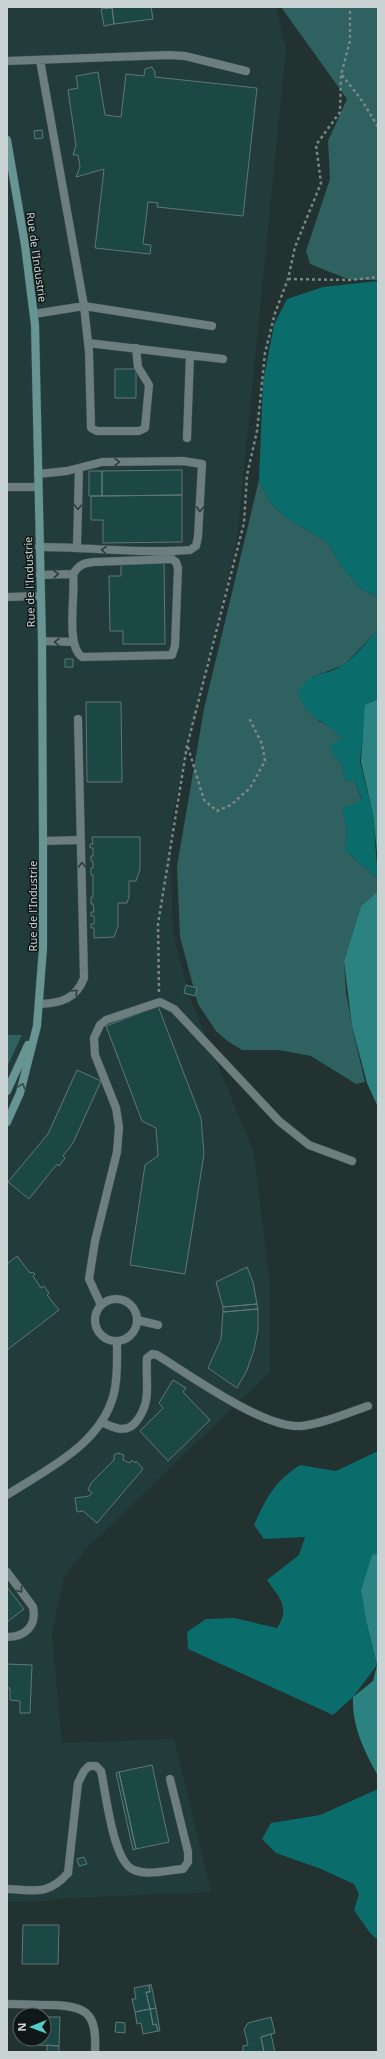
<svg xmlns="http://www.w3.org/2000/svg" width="385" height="2059" font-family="'Noto Sans',sans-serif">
<rect width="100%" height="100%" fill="#213231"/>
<path fill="#223c3b" d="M 7,7 L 276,7 L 286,49 L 237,540 L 172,818 L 171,869 L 173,932 L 188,993 L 254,1153 L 270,1286 L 270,1372 L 87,1548 L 64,1576 L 52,1634 L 62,1743 L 174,1739 L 211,1892 L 73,1898 L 28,1902 L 7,1902 Z"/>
<path fill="#2e615f" d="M 281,7 L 378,7 L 378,280 L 350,280 L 310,264 L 306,251 L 330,179 L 328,141 L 347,99 Z
M 259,480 L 270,502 L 287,518 L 327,542 L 342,567 L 361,589 L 375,595 L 378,600 L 378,630 L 344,665 L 312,677 L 319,721 L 334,729 L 342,738 L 333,755 L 341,763 L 346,780 L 355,781 L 362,801 L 342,808 L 347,827 L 345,850 L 378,879 L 377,892 L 361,906 L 344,961 L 346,992 L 353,1031 L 365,1082 L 356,1084 L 311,1056 L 279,1050 L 242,1050 L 229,1042 L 216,1031 L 198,1004 L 180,937 L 177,866 L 204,709 Z
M 7,1035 L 22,1035 L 7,1067 Z"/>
<path fill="#0a6d6b" d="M 378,281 L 378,600 L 375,595 L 361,589 L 342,567 L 327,542 L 287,518 L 270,502 L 259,480 L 263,382 L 274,325 L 287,299 L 323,287 Z
M 378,630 L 378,698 L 374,701 L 366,705 L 360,762 L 373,814 L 378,879 L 345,850 L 347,827 L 342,808 L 362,800 L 355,781 L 346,781 L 341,763 L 333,755 L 330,745 L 342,738 C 324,719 308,720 298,693 C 309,670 325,677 343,665 C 353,659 369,639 378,630 Z
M 378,1451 L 378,1553 L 372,1556 L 361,1590 L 366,1620 L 377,1665 L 353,1697 L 333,1715 L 188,1649 L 187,1632 L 206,1619 L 234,1618 L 277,1628 C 291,1608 279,1597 267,1580 L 299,1555 L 305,1537 L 264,1539 L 254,1525 C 267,1497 273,1483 300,1465 L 336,1471 Z
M 378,1789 L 378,1940 L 370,1933 L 354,1910 L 359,1894 L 354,1884 L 321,1869 L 276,1853 L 262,1839 L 271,1823 L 320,1815 Z"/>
<path fill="#2c8280" d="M 378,698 L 378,862 L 373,814 L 361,762 L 365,705 L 374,701 Z
M 378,888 L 378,1107 L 367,1083 L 352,1026 L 344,961 L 361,906 L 377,892 Z
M 378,1553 L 378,1776 C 364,1750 352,1727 353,1697 L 373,1681 L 377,1665 L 366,1620 L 361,1590 L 372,1555 Z"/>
<path fill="#1b4745" stroke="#637675" d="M 112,7 L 151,7 L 153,19 L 114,24 Z
M 112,8 L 114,24 L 104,26 L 101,9 Z
M 152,67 L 155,72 L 155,77 L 257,88 L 243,216 L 157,207 L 158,203 L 148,202 L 143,244 L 151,245 L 150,254 L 95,248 L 104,169 L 76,177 L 80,167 L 78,155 L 73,155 L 76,145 L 68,90 L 78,88 L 76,76 L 98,72 L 105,115 L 121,117 L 126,74 L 144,76 L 145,69 Z
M 42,130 L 43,138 L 35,139 L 34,131 Z
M 115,369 L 136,369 L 136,398 L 115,398 Z
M 182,470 L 182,495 L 102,496 L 102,471 Z
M 89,471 L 102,471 L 102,496 L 89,496 Z
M 182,495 L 182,542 L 103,543 L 103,520 L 91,520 L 91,496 Z
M 121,562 L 164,562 L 165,644 L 123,644 L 123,631 L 110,631 L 109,576 L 121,576 Z
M 65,659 L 73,659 L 73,667 L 65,667 Z
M 86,702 L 121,702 L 122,782 L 87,782 Z
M 92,837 L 140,837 L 140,869 L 136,881 L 129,881 L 129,897 L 127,903 L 118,903 L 118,926 L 114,937 L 94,938 L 94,928 L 91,928 L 91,924 L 94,924 L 94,916 L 91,916 L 91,912 L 94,912 L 93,904 L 91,904 L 91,897 L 93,897 L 93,875 L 91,875 L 91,868 L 93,868 L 93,861 L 91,861 L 91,856 L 93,856 L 93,848 L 90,848 L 90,844 L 93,844 Z
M 186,985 L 197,988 L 195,996 L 184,993 Z
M 158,1006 L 201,1118 L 204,1154 L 185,1274 L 130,1265 L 145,1165 L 158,1156 L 156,1128 L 142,1121 L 106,1026 Z
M 77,1070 L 101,1081 L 73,1143 L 63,1156 L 65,1158 L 59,1166 L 57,1164 L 29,1199 L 8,1182 L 48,1134 Z
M 17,1256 L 30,1273 L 33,1272 L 35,1274 L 33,1276 L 41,1288 L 44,1286 L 49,1293 L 47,1295 L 59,1310 L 7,1350 L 7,1264 Z
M 247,1267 L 253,1282 L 257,1304 L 223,1307 L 216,1282 Z
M 257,1304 L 258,1309 L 223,1312 L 223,1307 Z
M 258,1309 L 258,1330 L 254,1350 L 247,1370 L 237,1388 L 208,1368 L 221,1339 L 223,1312 Z
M 173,1380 L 186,1388 L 183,1392 L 210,1420 L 168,1461 L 140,1431 L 163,1408 L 159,1403 Z
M 118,1453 L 124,1455 L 123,1460 L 130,1463 L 132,1460 L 135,1463 L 136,1461 L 143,1469 L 97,1523 L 83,1511 L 77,1512 L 75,1498 L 89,1496 L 92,1493 L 88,1490 L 91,1483 L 114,1460 L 114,1455 Z
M 7,1587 L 24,1609 L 7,1622 Z
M 7,1664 L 32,1665 L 30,1713 L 20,1713 L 20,1701 L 10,1700 L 10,1688 L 7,1688 Z
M 152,1765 L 169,1842 L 136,1849 L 119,1772 Z
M 119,1772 L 136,1849 L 133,1850 L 116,1773 Z
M 84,1857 L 87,1864 L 79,1866 L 77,1859 Z
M 23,1925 L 59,1925 L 58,1964 L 22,1964 Z
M 151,1984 L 156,2008 L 150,2009 L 146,1992 L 150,1992 L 149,1985 Z
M 149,1985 L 150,1992 L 146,1992 L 150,2009 L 135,2012 L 132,1999 L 136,1999 L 134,1988 Z
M 156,2008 L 160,2031 L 158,2031 L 156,2024 L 153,2025 L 150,2009 Z
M 150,2009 L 153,2025 L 156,2024 L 158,2031 L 143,2034 L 141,2023 L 137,2024 L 135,2012 Z
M 44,2017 L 60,2017 L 59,2046 L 37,2045 L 37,2039 L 44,2039 Z
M 271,2017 L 275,2033 L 261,2037 L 264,2052 L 243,2052 L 243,2046 L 248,2045 L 244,2029 L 248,2023 Z
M 116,2022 L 125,2023 L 125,2033 L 115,2032 Z
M 271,2034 L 275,2052 L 264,2052 L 261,2037 Z
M 47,2045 L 59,2046 L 59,2052 L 47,2052 Z"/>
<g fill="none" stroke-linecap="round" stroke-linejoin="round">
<defs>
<path id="lane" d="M 40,60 L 84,306 L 89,352 L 91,428 L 97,431 L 139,431 L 145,428 L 149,385 L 138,367 L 136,348
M 7,61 L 169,55 L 185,56 L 246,71
M 34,314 L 84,306 L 212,326
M 88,343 L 223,359
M 187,438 L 190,355
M 38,474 L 67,471 L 102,462 L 183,461 L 202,464 L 198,537 L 196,546 L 190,550 C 139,554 90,547 39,547
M 7,487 L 38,487
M 77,547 L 79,468
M 172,559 L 176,562 L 178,568 L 175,646 L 172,655 L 82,657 C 65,645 76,594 73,574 C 79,565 83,563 94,562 Z
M 40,575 L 73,574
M 42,641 L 73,642
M 43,841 L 81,840
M 40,1004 C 61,1003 76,999 84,978 L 78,719
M 101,1305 L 89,1279 L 95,1241 L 117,1152 L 119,1127 L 116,1108 L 95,1055 L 94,1038 L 100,1025 L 106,1020 L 160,1002 L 174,1009 L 279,1121 L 309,1145 L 352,1161
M 137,1320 L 158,1325
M 101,1422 C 112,1427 125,1434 135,1423 C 153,1402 145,1383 147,1358 L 152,1354 L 157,1355 C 190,1375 264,1429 301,1426 C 323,1424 347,1413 368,1406
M 7,1572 L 33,1607 C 37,1626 25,1637 7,1637
M 68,1873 L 78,1783 L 84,1771 L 89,1766 L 96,1766 L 101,1771 C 106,1793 113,1863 134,1870 C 149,1876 168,1870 183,1869 L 188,1862 L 188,1852 L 170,1779"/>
<path id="street" d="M 7,597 L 41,596
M95 1320a21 21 0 1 1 42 0a21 21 0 1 1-42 0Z
M 7,1495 C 47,1469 102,1444 114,1393 C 118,1377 117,1358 117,1341
M 7,1889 C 34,1890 48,1896 68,1873
M 7,2004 C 22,2004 36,2005 51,2005 C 88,2006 97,2014 95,2052"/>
<path id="secondary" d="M 7,140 L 25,245 L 35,325 L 42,641 L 43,841 L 43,948 L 37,1026 L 20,1093 L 7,1122
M 7,1091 L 28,1045"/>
</defs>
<use href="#lane" stroke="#3f4d4d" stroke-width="9"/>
<use href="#street" stroke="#3f4d4d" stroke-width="9"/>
<use href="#secondary" stroke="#3f4d4d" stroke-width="9"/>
<path stroke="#798786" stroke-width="2.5" stroke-dasharray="3 3" stroke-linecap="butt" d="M 342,75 L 363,102 L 378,127
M 288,279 L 350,280 L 378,277
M 188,747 L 204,800 L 217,811 L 231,805 L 250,788 L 265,761 L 262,744 L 249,718
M 159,992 L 158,924 L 187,746 L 244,523 L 247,475 L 257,431 L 265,353 L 275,313 L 288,279 L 295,247 L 321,183 L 316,145 L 340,112 L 341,75 L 350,41 L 350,7"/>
<use href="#lane" stroke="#6c7f7e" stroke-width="8"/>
<use href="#street" stroke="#6c7f7e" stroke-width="8"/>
<use href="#secondary" stroke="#679593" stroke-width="8"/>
</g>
<defs><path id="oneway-chevron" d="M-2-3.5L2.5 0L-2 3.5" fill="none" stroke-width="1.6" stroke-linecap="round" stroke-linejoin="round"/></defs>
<g stroke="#303c3b">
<use href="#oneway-chevron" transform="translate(117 462) rotate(-1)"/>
<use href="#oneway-chevron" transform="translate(78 507) rotate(91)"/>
<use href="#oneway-chevron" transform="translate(200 509) rotate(93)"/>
<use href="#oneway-chevron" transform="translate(104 550) rotate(-175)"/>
<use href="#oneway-chevron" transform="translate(56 574) rotate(-3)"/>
<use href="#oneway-chevron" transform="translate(57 642) rotate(-179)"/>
<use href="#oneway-chevron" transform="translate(82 865) rotate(-91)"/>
<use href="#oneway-chevron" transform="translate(75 992) rotate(-46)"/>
<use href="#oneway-chevron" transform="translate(20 1590) rotate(53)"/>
</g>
<use stroke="#334a49" href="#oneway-chevron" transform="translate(22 1086) rotate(-74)"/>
<g text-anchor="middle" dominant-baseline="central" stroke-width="3" stroke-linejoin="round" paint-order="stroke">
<g font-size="11" fill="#c9d3d3" stroke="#101817">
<text transform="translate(37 257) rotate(82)">Rue de l'Industrie</text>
<text transform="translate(29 582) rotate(-92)">Rue de l'Industrie</text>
<text transform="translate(32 906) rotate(-90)">Rue de l'Industrie</text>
</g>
</g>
<rect width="385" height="2059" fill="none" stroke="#c9d3d3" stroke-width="16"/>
<g transform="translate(32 2027) rotate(269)"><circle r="19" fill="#101817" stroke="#5a6362"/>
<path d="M0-3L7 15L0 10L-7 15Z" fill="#53cdc9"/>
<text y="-6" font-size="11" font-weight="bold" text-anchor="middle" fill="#c9d3d3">N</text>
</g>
</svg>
